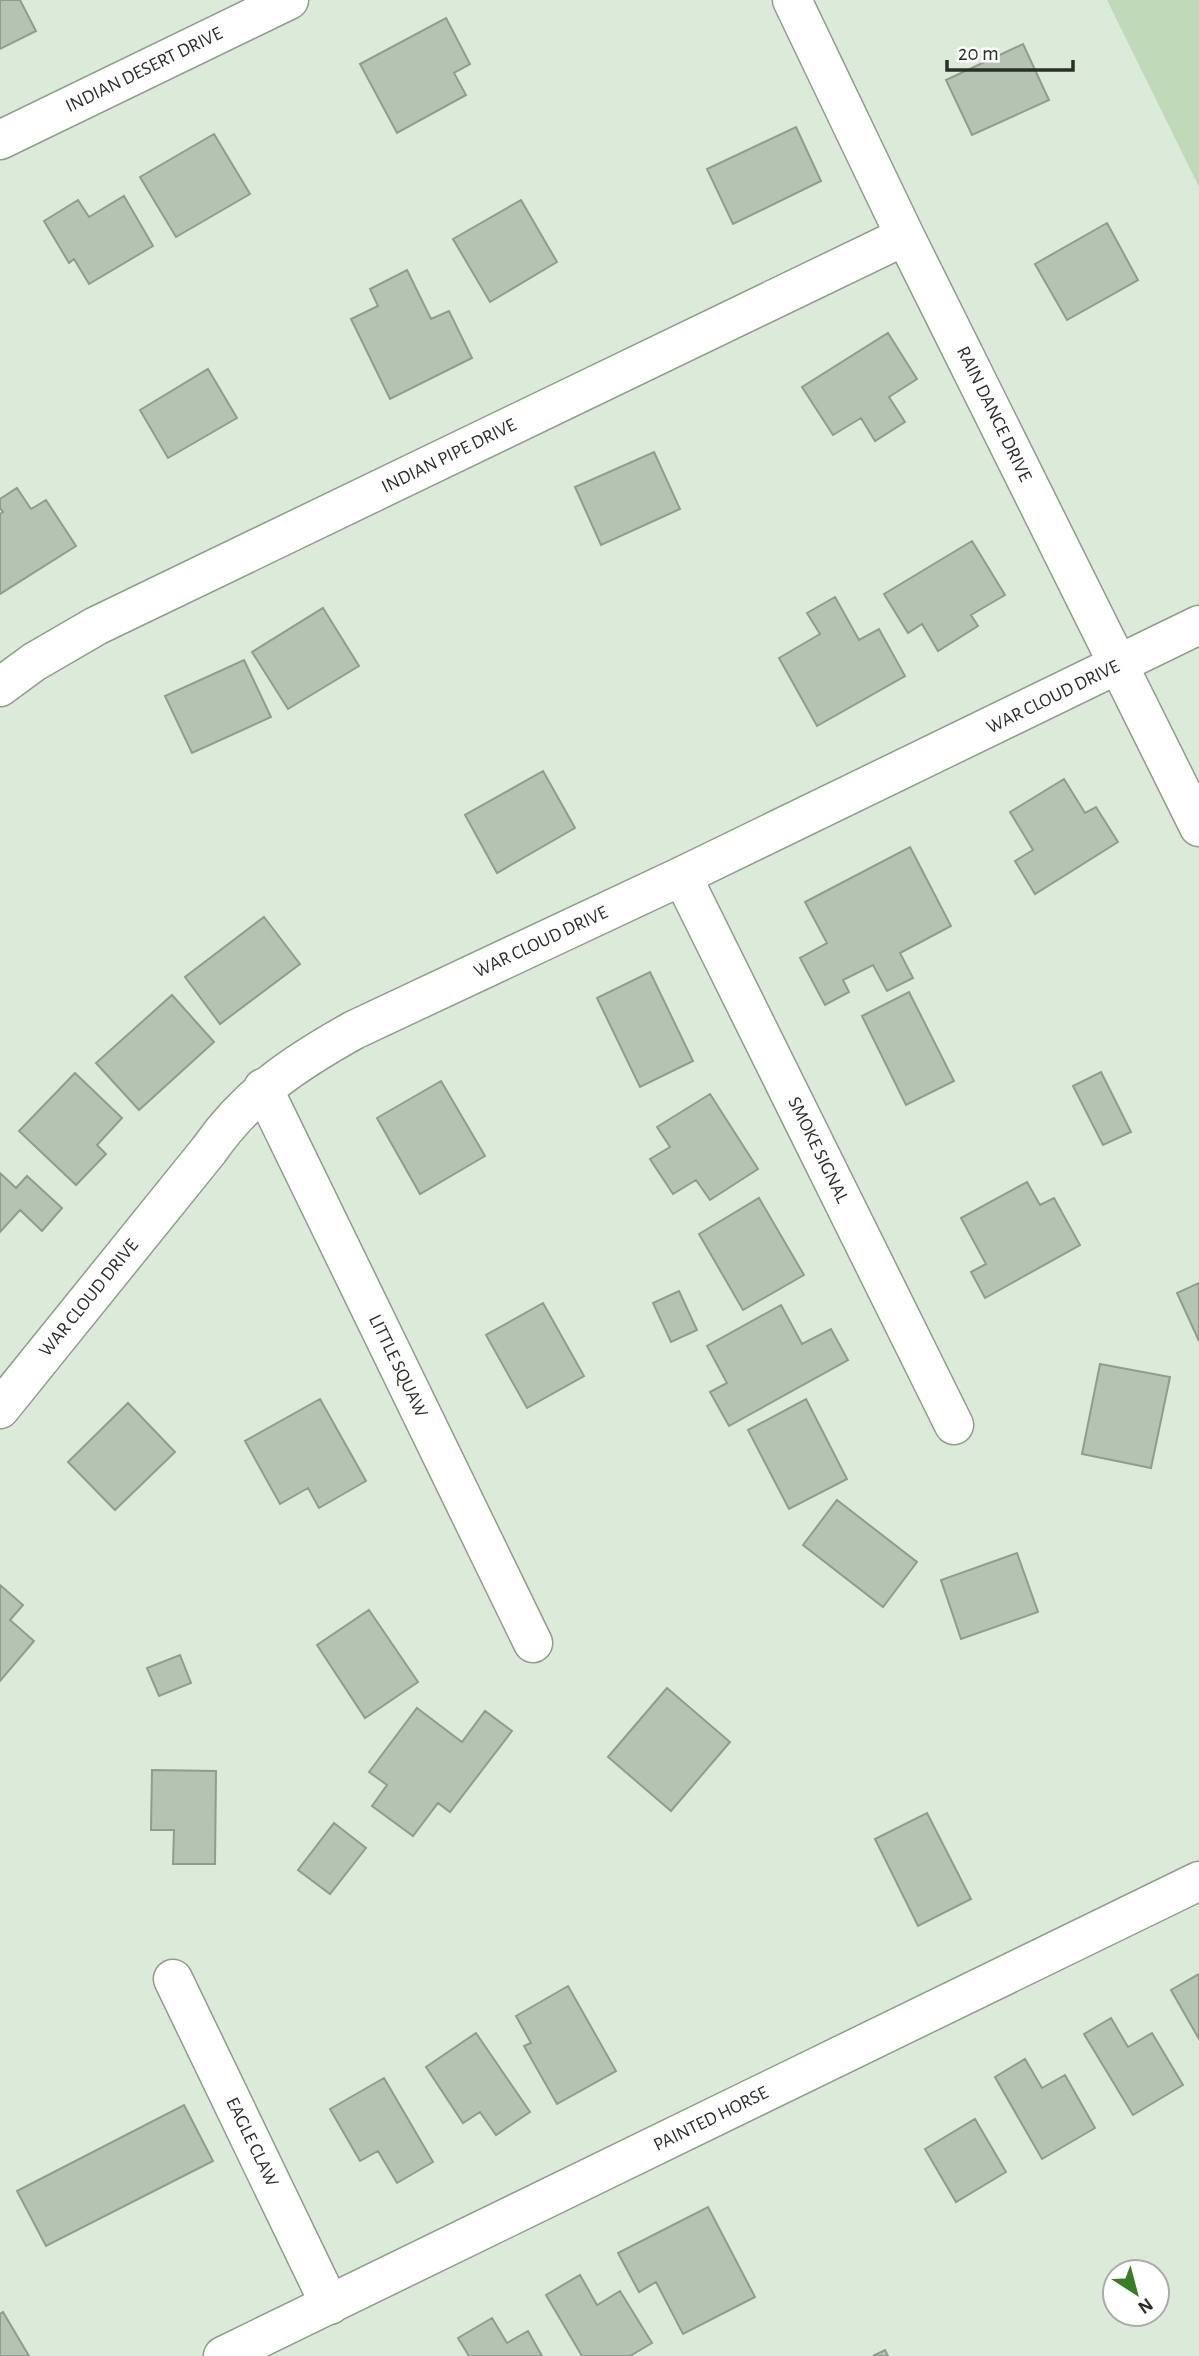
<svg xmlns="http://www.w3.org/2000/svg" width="1199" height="2356" font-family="'Alegreya Sans',sans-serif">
<rect width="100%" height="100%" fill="#dcead9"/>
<path fill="#c0dab9" d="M 1107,0 L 1199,0 L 1199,187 Z"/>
<path fill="#b5c3b2" stroke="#909d8d" stroke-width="2" d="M 0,0 L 20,0 L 36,31 L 0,49 Z
M 446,18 L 470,64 L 454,73 L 466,95 L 397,133 L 360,64 Z
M 1023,44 L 1049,100 L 972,135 L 946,80 Z
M 796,127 L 821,181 L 733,224 L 707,169 Z
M 214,134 L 250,194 L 176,237 L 140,177 Z
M 124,196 L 153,246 L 89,284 L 74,259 L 69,263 L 44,221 L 78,200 L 89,217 Z
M 521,200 L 557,262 L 490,302 L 453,239 Z
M 1107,223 L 1138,280 L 1067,320 L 1035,264 Z
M 407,270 L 431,319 L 449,311 L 472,358 L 390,399 L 351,319 L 378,306 L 370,289 Z
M 888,333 L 917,379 L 889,397 L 905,422 L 875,441 L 861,418 L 833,435 L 802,387 Z
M 208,369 L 237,418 L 168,458 L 140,410 Z
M 654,452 L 680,509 L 601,545 L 575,487 Z
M 17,488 L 31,509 L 46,500 L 76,546 L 0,594 L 0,514 L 3,512 L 0,508 L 0,499 Z
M 972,541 L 1005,595 L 971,615 L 978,626 L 938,651 L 922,624 L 908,633 L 884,594 Z
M 835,597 L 859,640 L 879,629 L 905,676 L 817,726 L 779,658 L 820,634 L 807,613 Z
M 323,608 L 359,666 L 288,709 L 252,652 Z
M 244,660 L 271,717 L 192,753 L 165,696 Z
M 543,771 L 575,828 L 497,873 L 465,815 Z
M 1064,779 L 1085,813 L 1096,807 L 1118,842 L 1035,894 L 1015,861 L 1033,850 L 1010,812 Z
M 910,847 L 951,926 L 900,953 L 913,978 L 887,991 L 873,965 L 843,980 L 849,992 L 825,1005 L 800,958 L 827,943 L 805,902 Z
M 264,917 L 300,964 L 220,1024 L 185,977 Z
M 650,972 L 693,1061 L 640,1087 L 597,998 Z
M 909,992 L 954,1081 L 906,1105 L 862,1016 Z
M 172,995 L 214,1042 L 139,1110 L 96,1063 Z
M 1101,1072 L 1131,1132 L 1103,1145 L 1073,1086 Z
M 75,1073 L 122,1118 L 97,1145 L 106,1154 L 76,1185 L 19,1131 Z
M 441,1081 L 485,1156 L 420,1194 L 377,1118 Z
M 710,1094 L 758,1169 L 710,1200 L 696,1180 L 673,1194 L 650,1159 L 670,1147 L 657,1127 Z
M 0,1173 L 16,1188 L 27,1176 L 62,1208 L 42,1231 L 20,1210 L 0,1232 Z
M 1027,1182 L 1040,1205 L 1054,1198 L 1080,1245 L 985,1298 L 971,1272 L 986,1264 L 961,1218 Z
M 759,1198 L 804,1275 L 743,1310 L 699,1234 Z
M 1199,1283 L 1199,1341 L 1177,1293 Z
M 679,1291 L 697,1330 L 671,1342 L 653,1303 Z
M 543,1303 L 584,1376 L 527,1408 L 486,1335 Z
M 781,1305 L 802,1344 L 831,1329 L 848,1360 L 729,1426 L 710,1392 L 727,1383 L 707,1346 Z
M 1100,1364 L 1170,1377 L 1151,1468 L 1082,1454 Z
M 320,1399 L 366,1481 L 319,1508 L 308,1488 L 280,1504 L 245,1441 Z
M 806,1399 L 847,1479 L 789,1509 L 748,1430 Z
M 128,1403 L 175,1452 L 115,1510 L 68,1462 Z
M 837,1500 L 917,1562 L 883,1607 L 803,1545 Z
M 1017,1553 L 1038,1612 L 961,1639 L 941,1580 Z
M 0,1585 L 23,1605 L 10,1620 L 34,1641 L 0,1681 Z
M 369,1610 L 418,1682 L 365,1718 L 317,1645 Z
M 180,1655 L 191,1683 L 159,1696 L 147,1668 Z
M 667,1688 L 730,1742 L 671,1811 L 608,1757 Z
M 417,1708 L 462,1742 L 485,1711 L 512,1731 L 450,1812 L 438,1803 L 413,1836 L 372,1806 L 387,1785 L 369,1772 Z
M 152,1770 L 216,1771 L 215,1864 L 173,1864 L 174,1830 L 151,1830 Z
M 927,1813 L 971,1899 L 918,1926 L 875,1839 Z
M 334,1823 L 366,1848 L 330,1894 L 298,1870 Z
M 1199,1974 L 1199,2039 L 1171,1990 Z
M 568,1986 L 616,2071 L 557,2104 L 524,2046 L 531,2043 L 516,2016 Z
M 1111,2018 L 1128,2047 L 1152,2033 L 1183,2085 L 1133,2115 L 1084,2034 Z
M 476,2033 L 530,2112 L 496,2135 L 480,2112 L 463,2123 L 426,2067 Z
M 1025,2059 L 1042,2088 L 1065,2075 L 1095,2128 L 1042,2159 L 995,2077 Z
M 384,2078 L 433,2162 L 397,2183 L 378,2151 L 360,2161 L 330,2109 Z
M 184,2105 L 213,2161 L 46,2246 L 17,2191 Z
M 975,2119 L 1006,2172 L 956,2202 L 925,2149 Z
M 708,2207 L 755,2297 L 683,2334 L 656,2282 L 639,2292 L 618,2253 Z
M 580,2275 L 597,2305 L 620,2291 L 652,2343 L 630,2356 L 582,2356 L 546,2295 Z
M 3,2312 L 29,2356 L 0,2356 L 0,2314 Z
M 492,2318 L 507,2343 L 528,2331 L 542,2356 L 469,2356 L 458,2338 Z
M 885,2350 L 888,2356 L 873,2356 Z"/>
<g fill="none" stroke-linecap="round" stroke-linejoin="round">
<defs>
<path id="minor" d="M 792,0 L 905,236 L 1199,827
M 0,140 L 289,0
M 0,687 L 34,662 L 96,626 L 905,236
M 682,876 L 954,1425
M 263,1088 L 533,1643
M 0,1409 L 209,1150 C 248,1094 295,1063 354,1030 L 682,876 L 1199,625
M 173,1979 L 330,2305
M 223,2356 L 1199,1881"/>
</defs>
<use href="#minor" stroke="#909d8d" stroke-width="41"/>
<use href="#minor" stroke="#fff" stroke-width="38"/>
</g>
<g text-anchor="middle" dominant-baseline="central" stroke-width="6" stroke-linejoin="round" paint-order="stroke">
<g font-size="19" fill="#2a2f28" stroke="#fff">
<text transform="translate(144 70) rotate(-26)">INDIAN DESERT DRIVE</text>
<text transform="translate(994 414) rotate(64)">RAIN DANCE DRIVE</text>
<text transform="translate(449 456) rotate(-26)">INDIAN PIPE DRIVE</text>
<text transform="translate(1053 697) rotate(-26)">WAR CLOUD DRIVE</text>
<text transform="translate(541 942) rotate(-25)">WAR CLOUD DRIVE</text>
<text transform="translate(818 1150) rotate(64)">SMOKE SIGNAL</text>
<text transform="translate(89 1298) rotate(-51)">WAR CLOUD DRIVE</text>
<text transform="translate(398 1366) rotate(64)">LITTLE SQUAW</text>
<text transform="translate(711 2119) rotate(-26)">PAINTED HORSE</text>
<text transform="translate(252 2142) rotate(64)">EAGLE CLAW</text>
</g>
</g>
<g transform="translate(1136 2293) rotate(144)"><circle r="33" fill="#ffffff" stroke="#aaaca9" stroke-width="2"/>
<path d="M0-5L12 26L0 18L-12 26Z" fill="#377e22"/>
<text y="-10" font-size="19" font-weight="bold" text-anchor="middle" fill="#2a2f28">N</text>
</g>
<path d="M947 60v10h126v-10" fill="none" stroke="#2a2f28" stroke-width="3.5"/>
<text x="958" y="60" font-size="21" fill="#2a2f28" stroke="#ffffff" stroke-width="5" paint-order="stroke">20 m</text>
</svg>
